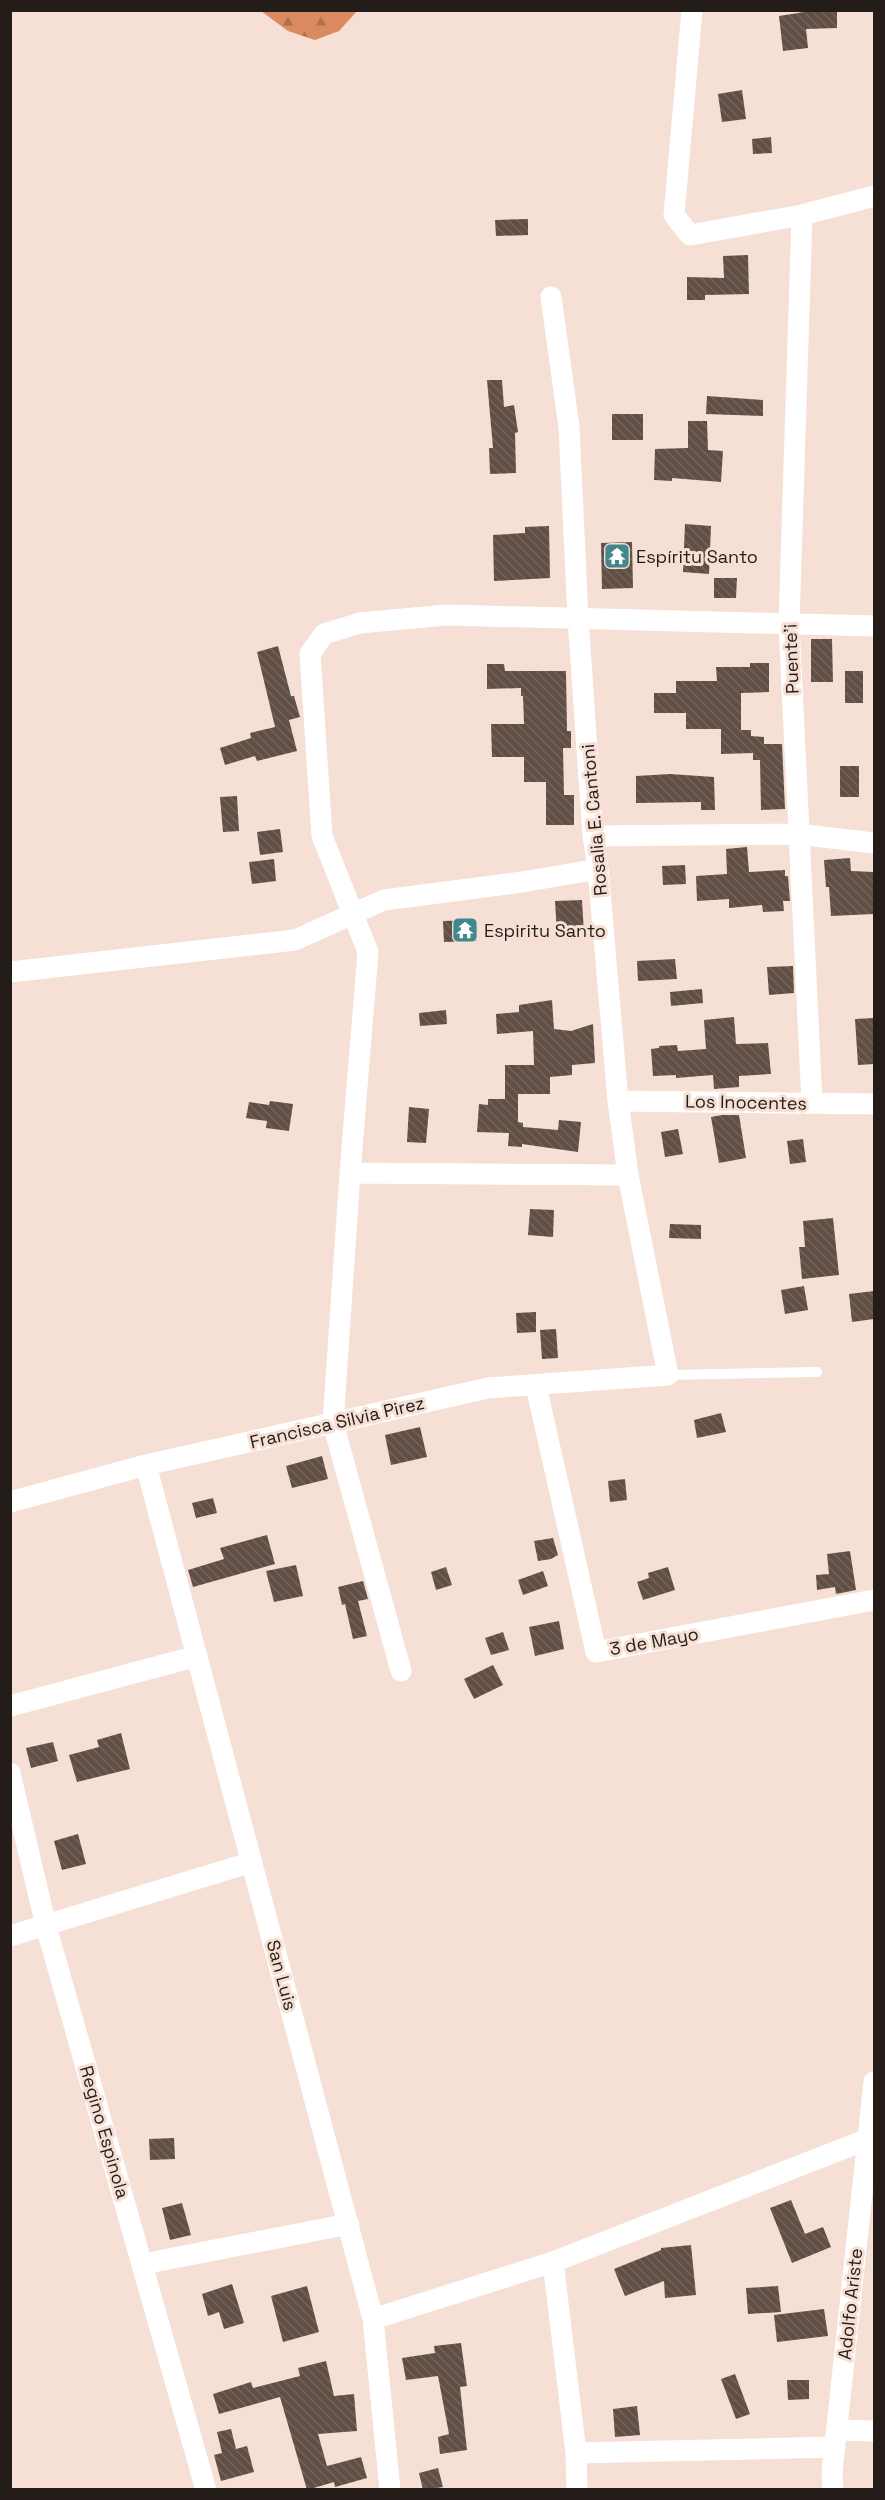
<svg xmlns="http://www.w3.org/2000/svg" width="885" height="2500" font-family="'Space Grotesk',sans-serif">
<defs>
<pattern id="forest-firs" width="22" height="20" patternUnits="userSpaceOnUse" patternTransform="scale(1.5)"><rect width="22" height="20" fill="#db8a5f"/><path d="M5 1l3.5 6h-7zM16 11l3.5 6h-7z" fill="#b1704d"/></pattern>
<pattern id="building-back-hatch" width="6" height="6" patternUnits="userSpaceOnUse" patternTransform="scale(1.5)"><rect width="6" height="6" fill="#614e45"/><path d="M-1 5l2 2M0 0l6 6M5-1l2 2" fill="none" stroke="#73645c"/></pattern>
</defs>
<rect width="100%" height="100%" fill="#f6dfd4"/>
<path fill="url(#forest-firs)" d="M 261,11 L 357,11 L 339,31 L 315,40 L 288,31 Z"/>
<path fill="url(#building-back-hatch)" d="M 817,10 L 837,10 L 837,28 L 806,29 L 808,48 L 783,51 L 779,16 Z
M 742,90 L 746,119 L 722,122 L 718,94 Z
M 771,137 L 772,153 L 753,154 L 752,139 Z
M 528,219 L 528,235 L 496,236 L 495,220 Z
M 748,255 L 749,294 L 705,295 L 705,300 L 687,300 L 687,277 L 724,278 L 723,256 Z
M 487,380 L 502,380 L 504,407 L 514,405 L 518,432 L 515,433 L 516,473 L 490,474 L 489,448 L 493,448 Z
M 707,396 L 763,400 L 763,416 L 706,414 Z
M 612,414 L 643,414 L 643,440 L 612,440 Z
M 688,421 L 707,421 L 708,450 L 723,451 L 721,482 L 672,478 L 672,481 L 654,480 L 655,449 L 688,448 Z
M 685,524 L 711,526 L 709,574 L 683,572 Z
M 549,526 L 550,578 L 494,581 L 493,535 L 525,533 L 525,527 Z
M 632,542 L 633,588 L 602,589 L 601,543 Z
M 714,578 L 737,578 L 736,598 L 714,598 Z
M 811,639 L 832,639 L 833,682 L 811,682 Z
M 278,646 L 291,696 L 294,696 L 300,717 L 289,720 L 297,751 L 257,761 L 255,756 L 225,765 L 220,748 L 251,738 L 250,733 L 275,727 L 257,652 Z
M 750,663 L 769,663 L 769,692 L 741,693 L 741,730 L 751,730 L 751,736 L 764,737 L 764,744 L 782,744 L 785,809 L 761,810 L 760,760 L 753,760 L 753,753 L 721,754 L 721,729 L 686,729 L 686,713 L 654,713 L 654,693 L 676,693 L 676,681 L 717,681 L 716,667 L 750,667 Z
M 487,664 L 504,664 L 505,671 L 566,671 L 567,731 L 571,731 L 571,748 L 563,748 L 564,795 L 574,795 L 574,825 L 546,825 L 546,782 L 524,782 L 524,757 L 492,757 L 491,724 L 524,724 L 523,696 L 521,696 L 521,688 L 487,689 Z
M 845,671 L 863,671 L 863,703 L 845,703 Z
M 840,766 L 859,766 L 859,797 L 840,797 Z
M 670,774 L 714,777 L 715,810 L 701,810 L 701,802 L 636,803 L 636,776 Z
M 237,796 L 239,831 L 223,832 L 220,797 Z
M 280,829 L 283,852 L 260,855 L 257,832 Z
M 747,847 L 749,872 L 785,870 L 785,876 L 788,876 L 790,901 L 783,901 L 784,911 L 763,912 L 762,905 L 729,908 L 729,899 L 697,901 L 696,876 L 727,874 L 726,849 Z
M 850,858 L 851,871 L 874,872 L 874,914 L 831,916 L 829,887 L 826,887 L 824,860 Z
M 274,859 L 276,881 L 252,884 L 249,862 Z
M 685,865 L 686,884 L 663,885 L 662,866 Z
M 582,900 L 584,933 L 557,934 L 555,901 Z
M 476,920 L 477,941 L 444,942 L 443,921 Z
M 675,959 L 677,979 L 638,981 L 637,961 Z
M 793,966 L 794,993 L 769,995 L 767,967 Z
M 702,989 L 703,1003 L 671,1006 L 670,992 Z
M 552,1000 L 554,1029 L 571,1031 L 593,1024 L 595,1063 L 572,1065 L 572,1075 L 550,1077 L 550,1094 L 518,1094 L 518,1122 L 523,1123 L 523,1127 L 558,1130 L 559,1120 L 581,1122 L 578,1152 L 522,1144 L 522,1147 L 508,1146 L 509,1133 L 477,1132 L 479,1104 L 488,1105 L 488,1099 L 505,1099 L 505,1065 L 534,1065 L 533,1031 L 497,1034 L 496,1014 L 519,1012 L 519,1005 Z
M 446,1010 L 447,1024 L 420,1026 L 419,1013 Z
M 734,1017 L 736,1044 L 768,1043 L 771,1074 L 739,1076 L 739,1087 L 714,1089 L 713,1075 L 676,1078 L 676,1075 L 653,1076 L 651,1049 L 659,1048 L 659,1046 L 677,1045 L 678,1051 L 706,1049 L 704,1020 Z
M 874,1018 L 874,1064 L 858,1065 L 855,1019 Z
M 270,1101 L 293,1104 L 289,1131 L 266,1128 L 267,1121 L 246,1118 L 249,1102 L 269,1105 Z
M 409,1107 L 429,1109 L 426,1143 L 407,1142 Z
M 722,1115 L 739,1115 L 746,1158 L 719,1163 L 711,1117 Z
M 678,1129 L 683,1154 L 665,1157 L 661,1132 Z
M 803,1139 L 806,1162 L 790,1164 L 787,1141 Z
M 530,1209 L 554,1210 L 553,1237 L 528,1235 Z
M 833,1218 L 839,1275 L 802,1279 L 799,1247 L 805,1247 L 803,1221 Z
M 670,1224 L 701,1225 L 701,1239 L 669,1238 Z
M 804,1286 L 808,1310 L 785,1314 L 781,1290 Z
M 874,1291 L 874,1319 L 852,1322 L 849,1294 Z
M 536,1312 L 536,1332 L 517,1333 L 516,1313 Z
M 556,1329 L 558,1358 L 542,1359 L 540,1330 Z
M 721,1413 L 726,1432 L 697,1438 L 694,1420 Z
M 420,1427 L 427,1457 L 391,1465 L 385,1435 Z
M 322,1456 L 328,1479 L 292,1488 L 286,1466 Z
M 625,1479 L 627,1500 L 610,1502 L 608,1481 Z
M 213,1498 L 217,1513 L 196,1518 L 192,1503 Z
M 267,1535 L 275,1564 L 193,1587 L 188,1570 L 224,1559 L 220,1548 Z
M 553,1538 L 558,1555 L 551,1559 L 538,1561 L 534,1541 Z
M 850,1551 L 856,1590 L 836,1594 L 835,1587 L 817,1590 L 816,1575 L 829,1574 L 827,1554 Z
M 296,1565 L 303,1596 L 274,1602 L 266,1571 Z
M 446,1567 L 452,1585 L 436,1590 L 431,1572 Z
M 668,1567 L 675,1590 L 643,1600 L 637,1582 L 649,1578 L 648,1573 Z
M 543,1571 L 548,1586 L 523,1595 L 518,1580 Z
M 363,1581 L 368,1599 L 358,1601 L 367,1636 L 353,1639 L 345,1604 L 342,1605 L 338,1587 Z
M 559,1621 L 564,1649 L 535,1656 L 529,1627 Z
M 503,1632 L 509,1650 L 491,1655 L 485,1638 Z
M 493,1665 L 503,1685 L 474,1699 L 464,1679 Z
M 121,1733 L 130,1769 L 77,1782 L 69,1755 L 99,1747 L 97,1740 Z
M 53,1742 L 58,1761 L 31,1768 L 26,1748 Z
M 78,1834 L 86,1864 L 62,1870 L 54,1841 Z
M 174,2138 L 175,2159 L 150,2160 L 149,2139 Z
M 791,2200 L 805,2234 L 823,2227 L 831,2247 L 792,2263 L 770,2208 Z
M 182,2203 L 191,2235 L 170,2240 L 162,2208 Z
M 691,2245 L 696,2295 L 665,2298 L 664,2281 L 625,2296 L 614,2269 L 661,2250 L 661,2248 Z
M 232,2284 L 244,2323 L 224,2329 L 219,2312 L 208,2316 L 202,2294 Z
M 307,2286 L 319,2332 L 283,2342 L 271,2296 Z
M 778,2286 L 781,2312 L 748,2314 L 746,2288 Z
M 824,2309 L 828,2336 L 777,2342 L 774,2315 Z
M 461,2343 L 467,2386 L 460,2387 L 467,2450 L 440,2454 L 438,2437 L 449,2434 L 438,2376 L 406,2380 L 402,2358 L 435,2353 L 434,2346 Z
M 326,2361 L 334,2396 L 354,2394 L 357,2431 L 318,2434 L 327,2466 L 361,2457 L 367,2478 L 335,2487 L 334,2482 L 307,2490 L 280,2397 L 219,2414 L 213,2394 L 251,2382 L 253,2388 L 300,2376 L 298,2368 Z
M 735,2374 L 750,2414 L 736,2419 L 721,2379 Z
M 787,2380 L 809,2380 L 809,2399 L 788,2400 Z
M 637,2406 L 640,2435 L 615,2437 L 613,2409 Z
M 231,2429 L 236,2449 L 247,2446 L 254,2472 L 221,2481 L 214,2455 L 222,2453 L 217,2432 Z
M 438,2468 L 443,2487 L 423,2490 L 419,2473 Z"/>
<g fill="none" stroke-linecap="round" stroke-linejoin="round">
<path stroke="#fff" stroke-width="10" d="M 668,1375 L 817,1372"/>
<path stroke="#fff" stroke-width="21" d="M 692,10 L 674,215 L 690,235 L 802,215 L 874,196
M 802,215 L 789,624 L 812,1103
M 593,836 L 798,834 L 874,843
M 10,972 L 295,940 L 384,900 L 522,882 L 598,869
M 618,1101 L 874,1104
M 350,1173 L 628,1175
M 536,1386 L 596,1652 L 874,1600
M 146,1465 L 373,2319 L 390,2490
M 10,1502 L 146,1465 L 488,1388 L 668,1375 L 628,1175 L 618,1101 L 598,869 L 593,836 L 578,618 L 569,427 L 551,297
M 401,1671 L 333,1423 L 350,1173 L 368,952 L 322,836 L 310,654 L 324,634 L 360,623 L 446,615 L 874,626
M 10,1706 L 197,1656
M 10,1773 L 46,1926 L 206,2490
M 10,1936 L 252,1862
M 553,2262 L 576,2453 L 577,2490
M 143,2264 L 349,2224
M 373,2319 L 553,2262 L 868,2139
M 837,2430 L 874,2431
M 576,2453 L 835,2447
M 833,2490 L 832,2472 L 874,2082"/>
</g>
<defs>
<symbol id="temple-square" viewBox="-11 -11 22 22"><rect x="-9" y="-9" width="18" height="18" rx="4" fill="#40888c" stroke="#f6dfd4"/><path d="M0-6L5-2H3V0L6.5 2.5H4V6H1.5V3h-3V6H-4V2.5H-6.5L-3 0V-2H-5Z" fill="#fff"/></symbol>
</defs>
<g fill-rule="evenodd">
<use href="#temple-square" x="602" y="541" width="30" height="30"/>
<use href="#temple-square" x="450" y="915" width="30" height="30"/>
</g>
<g text-anchor="middle" dominant-baseline="central" stroke-width="6" stroke-linejoin="round" paint-order="stroke">
<g font-size="18" fill="#241c18" stroke="#f6dfd4" text-anchor="start">
<text x="636" y="556">Espíritu Santo</text>
<text x="484" y="930">Espiritu Santo</text>
</g>
<g font-size="18" fill="#241c18" stroke="#f6dfd4">
<text transform="translate(791 659) rotate(-92)">Puente'i</text>
<text transform="translate(594 820) rotate(-95)">Rosalia E. Cantoni</text>
<text transform="translate(746 1102) rotate(1)">Los Inocentes</text>
<text transform="translate(337 1422) rotate(-13)">Francisca Silvia Pirez</text>
<text transform="translate(654 1641) rotate(-10)">3 de Mayo</text>
<text transform="translate(282 1975) rotate(75)">San Luis</text>
<text transform="translate(105 2132) rotate(74)">Regino Espinola</text>
<text transform="translate(850 2304) rotate(-84)">Adolfo Ariste</text>
</g>
</g>
<rect width="885" height="2500" fill="none" stroke="#241c18" stroke-width="24"/>
</svg>
